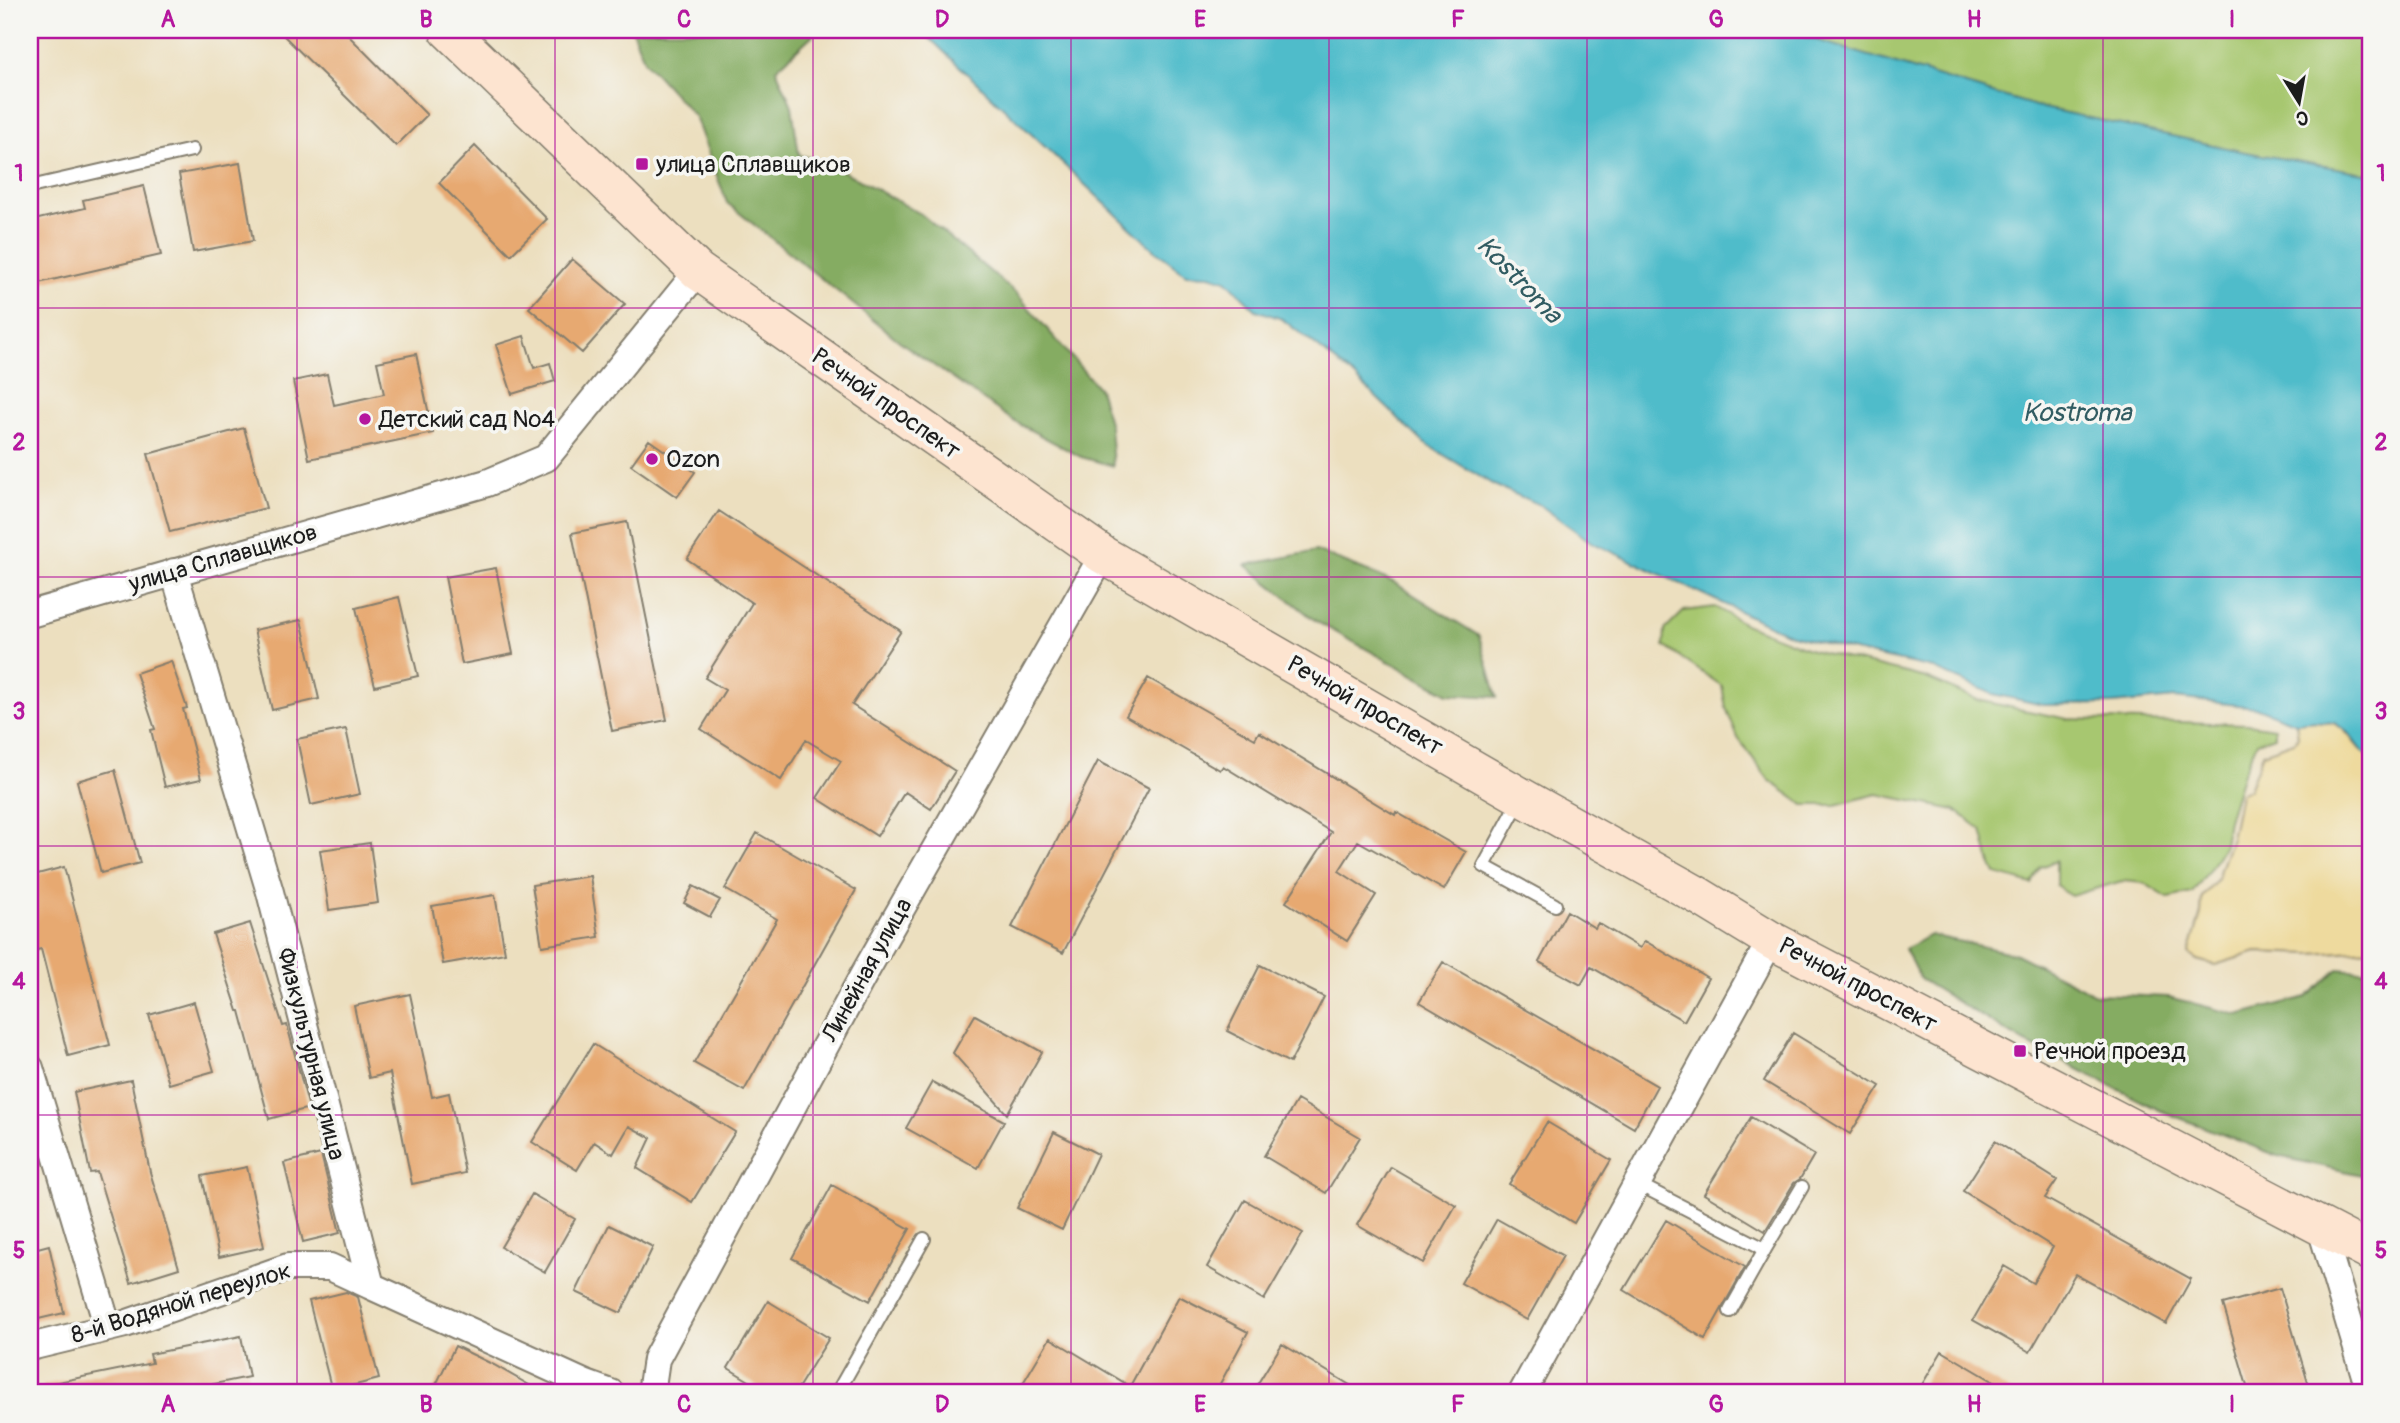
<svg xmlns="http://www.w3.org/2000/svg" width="2400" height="1423" font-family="Pangolin,sans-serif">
<rect width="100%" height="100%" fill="#f6f6f2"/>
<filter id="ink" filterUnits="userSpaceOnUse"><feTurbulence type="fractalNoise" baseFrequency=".0143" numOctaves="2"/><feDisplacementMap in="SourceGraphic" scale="14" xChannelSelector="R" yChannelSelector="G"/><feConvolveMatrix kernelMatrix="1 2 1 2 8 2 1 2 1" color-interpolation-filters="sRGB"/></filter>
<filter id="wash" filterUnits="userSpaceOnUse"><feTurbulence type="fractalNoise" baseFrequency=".00686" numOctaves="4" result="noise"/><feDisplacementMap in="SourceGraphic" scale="28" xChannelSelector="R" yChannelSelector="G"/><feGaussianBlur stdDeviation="1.57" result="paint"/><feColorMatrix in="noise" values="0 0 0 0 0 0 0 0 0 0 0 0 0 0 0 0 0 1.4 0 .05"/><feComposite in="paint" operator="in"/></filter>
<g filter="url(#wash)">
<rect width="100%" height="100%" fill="#ecdfbf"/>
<path fill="#a7c76f" stroke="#627246" stroke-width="2" d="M 1783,30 L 2370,30 L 2370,174 L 2245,152 L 2039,107 Z
M 1715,607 L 1747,625 L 1808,649 L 1926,678 L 1978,700 L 2023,710 L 2068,719 L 2248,724 L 2275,728 L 2275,736 L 2257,742 L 2243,773 L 2228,820 L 2224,845 L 2210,869 L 2192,893 L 2168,898 L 2144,883 L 2122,881 L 2071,896 L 2056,885 L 2056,861 L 2040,867 L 2032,884 L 1996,874 L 1989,859 L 1982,830 L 1955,810 L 1877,794 L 1835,805 L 1804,805 L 1769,780 L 1738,738 L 1726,708 L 1722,686 L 1664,646 L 1665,630 L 1684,611 Z"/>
<path fill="#85ac62" stroke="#50643f" stroke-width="2" d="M 632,30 L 815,30 L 816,32 L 776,69 L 792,106 L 799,155 L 827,162 L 921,214 L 1017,294 L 1099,389 L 1110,426 L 1113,466 L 1081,457 L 1015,422 L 903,344 L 727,203 L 695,117 L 645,62 Z
M 1316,551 L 1393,582 L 1479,636 L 1497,697 L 1448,694 L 1317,622 L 1246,565 Z
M 1930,935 L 2016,954 L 2095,994 L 2169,997 L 2238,1015 L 2307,997 L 2338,969 L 2370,972 L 2370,1177 L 2278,1156 L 2159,1110 L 2024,1042 L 1920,979 L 1905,949 Z"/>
<path fill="#eeda9e" stroke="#857b5d" stroke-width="2" d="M 2315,721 C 2322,722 2331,722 2337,725 C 2351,733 2356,751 2370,756 L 2370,950 L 2311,954 L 2257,952 L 2215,965 L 2197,960 L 2189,954 L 2201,913 L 2202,897 L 2216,881 L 2231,838 L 2240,794 L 2249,789 L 2263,753 L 2294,742 L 2298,736 L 2296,723 Z"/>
<path fill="#50bcca" stroke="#366c73" stroke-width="2" d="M 921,30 L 1783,30 L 2039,107 L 2245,152 L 2370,174 L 2370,756 L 2363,753 L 2348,733 L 2335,723 L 2315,721 L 2296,723 L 2255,707 L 2175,698 L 2112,704 L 2043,705 L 1993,694 L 1929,667 L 1858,652 L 1788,634 L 1591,542 L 1540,505 L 1494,485 L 1424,443 L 1353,375 L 1282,319 L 1256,310 L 1226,280 L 1210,275 L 1186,274 L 1151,247 Z"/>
<g id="blocks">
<path fill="#e7a971" d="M 278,30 L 343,30 L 427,115 L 396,146 Z
M 475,146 L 547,219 L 511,255 L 439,183 Z
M 240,163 L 253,241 L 193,252 L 179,174 Z
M 144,186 L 161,255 L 30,285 L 30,221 L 85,208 L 83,200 Z
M 572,259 L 625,304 L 582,353 L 529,308 Z
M 524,336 L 534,368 L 550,363 L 555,381 L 512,394 L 496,345 Z
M 416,354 L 433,433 L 309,459 L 293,381 L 327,374 L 334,405 L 384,394 L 377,362 Z
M 244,428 L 266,508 L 170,532 L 148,454 Z
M 649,440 L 695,472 L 677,497 L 631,465 Z
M 719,511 L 901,631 L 852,705 L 955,771 L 931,809 L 905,792 L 877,836 L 817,798 L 841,761 L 806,740 L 781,780 L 701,729 L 725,690 L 705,678 L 752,603 L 687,559 Z
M 627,522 L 667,720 L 612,731 L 572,533 Z
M 496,568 L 513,654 L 462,664 L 445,577 Z
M 399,597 L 418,676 L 375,686 L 356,608 Z
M 301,620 L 319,699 L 272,710 L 254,630 Z
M 171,661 L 187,708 L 183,709 L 201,779 L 165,787 L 151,730 L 155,729 L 136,673 Z
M 1148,678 L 1255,739 L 1259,732 L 1395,815 L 1396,812 L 1466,852 L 1444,890 L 1358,841 L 1339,871 L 1376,895 L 1347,941 L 1286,902 L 1331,832 L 1223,766 L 1220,770 L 1126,716 Z
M 346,729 L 360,794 L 311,805 L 297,739 Z
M 1098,761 L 1149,788 L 1063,953 L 1012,927 Z
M 115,770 L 140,863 L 101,873 L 77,781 Z
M 757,833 L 856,890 L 744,1091 L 694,1063 L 777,919 L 725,889 Z
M 370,843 L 378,903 L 329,910 L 320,850 Z
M 64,867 L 110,1045 L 68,1056 L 41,949 L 33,951 L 30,940 L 30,876 Z
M 590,876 L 599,937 L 542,946 L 532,885 Z
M 693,886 L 720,900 L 710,917 L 684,903 Z
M 495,895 L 505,953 L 443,964 L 432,906 Z
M 1567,911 L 1595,928 L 1598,923 L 1640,948 L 1645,941 L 1708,978 L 1684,1021 L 1591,967 L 1581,985 L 1539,962 Z
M 250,923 L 283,1026 L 287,1025 L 309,1108 L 269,1119 L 240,1011 L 238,1011 L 213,934 Z
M 1443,962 L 1657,1086 L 1634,1128 L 1419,1002 Z
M 1260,965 L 1324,997 L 1290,1063 L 1227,1031 Z
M 410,994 L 432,1097 L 449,1093 L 465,1173 L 412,1184 L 390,1073 L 369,1078 L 354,1006 Z
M 194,1002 L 214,1071 L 169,1084 L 149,1015 Z
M 975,1015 L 1042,1052 L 1007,1114 L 953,1053 Z
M 1793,1033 L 1880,1086 L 1850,1134 L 1764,1081 Z
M 593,1044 L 735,1132 L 692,1202 L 637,1168 L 651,1138 L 629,1126 L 613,1154 L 594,1142 L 577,1170 L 532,1142 Z
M 131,1080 L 150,1172 L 179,1268 L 131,1283 L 97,1172 L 90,1173 L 74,1092 Z
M 932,1082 L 1004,1121 L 978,1168 L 906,1128 Z
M 1297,1100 L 1360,1137 L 1326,1193 L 1264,1156 Z
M 1751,1117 L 1814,1155 L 1800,1179 L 1794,1183 L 1765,1231 L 1704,1194 Z
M 1547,1122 L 1611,1160 L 1574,1223 L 1509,1184 Z
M 1054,1132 L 1098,1154 L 1062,1230 L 1017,1208 Z
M 1995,1141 L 2057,1180 L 2045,1198 L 2191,1279 L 2166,1324 L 2075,1274 L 2030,1352 L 1973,1320 L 2004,1266 L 2033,1283 L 2053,1247 L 1963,1191 Z
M 321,1154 L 340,1233 L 303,1242 L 284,1163 Z
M 247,1167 L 264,1247 L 219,1257 L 202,1176 Z
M 1391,1167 L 1456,1205 L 1423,1263 L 1357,1225 Z
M 832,1185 L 910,1229 L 870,1301 L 792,1258 Z
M 532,1194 L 575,1219 L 545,1272 L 501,1247 Z
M 1245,1200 L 1303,1233 L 1264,1300 L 1207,1267 Z
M 1497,1219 L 1563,1256 L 1527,1320 L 1461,1283 Z
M 1666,1220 L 1745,1267 L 1705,1339 L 1624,1290 Z
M 609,1225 L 653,1247 L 621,1313 L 576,1292 Z
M 49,1245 L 64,1313 L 30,1321 L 30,1250 Z
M 2280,1288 L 2311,1393 L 2249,1393 L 2223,1304 Z
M 346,1292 L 358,1297 L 379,1379 L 332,1391 L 309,1301 Z
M 1179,1296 L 1248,1332 L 1215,1393 L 1017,1393 L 1050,1338 L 1130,1386 Z
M 768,1301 L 829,1338 L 795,1393 L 769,1393 L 728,1368 Z
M 241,1336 L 249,1377 L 170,1393 L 44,1393 L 43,1385 L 152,1363 L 150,1354 Z
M 1282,1344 L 1363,1393 L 1252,1393 Z
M 455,1346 L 494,1365 L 543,1393 L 432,1393 Z
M 1942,1351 L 2013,1393 L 1917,1393 Z"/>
</g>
</g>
<g filter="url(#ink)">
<use href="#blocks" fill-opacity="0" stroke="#847e6e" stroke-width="2"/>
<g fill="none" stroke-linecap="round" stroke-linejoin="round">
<defs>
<path id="lane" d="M 30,187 L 192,150
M 1520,800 L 1484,866 L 1555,905
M 1638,1184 L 1765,1249 L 1802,1187
M 1730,1311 L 1765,1249
M 837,1393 L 924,1239"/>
<path id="street" d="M 174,572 L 270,892 L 371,1286 L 586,1384 L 611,1393
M 30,614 L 487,483 L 546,458 L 698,271
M 30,1068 L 108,1328
M 2320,1225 L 2370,1392
M 30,1347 L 125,1324 L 288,1267 L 330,1267 L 371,1286
M 651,1393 L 656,1359 L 864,974 L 1103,555
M 1522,1393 L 1771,940"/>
<path id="secondary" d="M 448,30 L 698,271 L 1103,555 L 1522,797 L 1699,896 L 1771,940 L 2370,1252"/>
</defs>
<use href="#lane" stroke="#847e6e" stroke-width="16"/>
<use href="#street" stroke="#847e6e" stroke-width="30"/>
<use href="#secondary" stroke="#847e6e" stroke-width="40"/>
<use href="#lane" stroke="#fff" stroke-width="12"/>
<use href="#street" stroke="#fff" stroke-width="26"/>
<use href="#secondary" stroke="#fde4d0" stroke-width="37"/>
</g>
</g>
<path fill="none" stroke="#b5179e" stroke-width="2" stroke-opacity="0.55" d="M 297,30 L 297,1393M 555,30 L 555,1393M 813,30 L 813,1393M 1071,30 L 1071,1393M 1329,30 L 1329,1393M 1587,30 L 1587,1393M 1845,30 L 1845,1393M 2103,30 L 2103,1393M 30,308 L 2370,308M 30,577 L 2370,577M 30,846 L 2370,846M 30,1115 L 2370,1115"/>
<g fill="#b5179e" stroke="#f6f6f2" stroke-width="2.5">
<rect x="635" y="157" width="14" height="14" rx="3.5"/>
<circle cx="365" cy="419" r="7"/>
<circle cx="652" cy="459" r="7"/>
<rect x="2013" y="1044" width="14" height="14" rx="3.5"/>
</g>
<g text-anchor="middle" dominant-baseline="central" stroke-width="7" stroke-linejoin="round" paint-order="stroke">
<g font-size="24" fill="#1c1c1c" stroke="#f6f6f2" text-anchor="start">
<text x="656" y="164">улица Сплавщиков</text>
<text x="379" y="419">Детский сад №4</text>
<text x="666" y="459">Ozon</text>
<text x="2034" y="1051">Речной проезд</text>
</g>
<g font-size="24" fill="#1c1c1c" stroke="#f6f6f2">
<text transform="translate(886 404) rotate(35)">Речной проспект</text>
<text transform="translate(223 558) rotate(-16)">улица Сплавщиков</text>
<text transform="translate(1365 706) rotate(30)">Речной проспект</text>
<text transform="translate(867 970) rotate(-61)">Линейная улица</text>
<text transform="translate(1858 985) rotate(28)">Речной проспект</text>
<text transform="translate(311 1054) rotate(76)">Физкультурная улица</text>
<text transform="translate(181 1303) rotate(-17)">8-й Водяной переулок</text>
</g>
<g font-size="26" font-style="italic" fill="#315c62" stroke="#f6f6f2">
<text transform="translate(1519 280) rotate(46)">Kostroma</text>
<text x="2077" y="413">Kostroma</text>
</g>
</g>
<rect width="2400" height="1423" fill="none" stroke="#f6f6f2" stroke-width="77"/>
<g transform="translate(2299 102) rotate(169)" stroke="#f6f6f2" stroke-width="5" paint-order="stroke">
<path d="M0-5L12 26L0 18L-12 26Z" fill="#1c1c1c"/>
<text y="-10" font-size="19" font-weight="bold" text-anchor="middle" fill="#1c1c1c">С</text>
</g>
<rect x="38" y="38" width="2324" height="1346" fill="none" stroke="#b5179e" stroke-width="2.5"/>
<g font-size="23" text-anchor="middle" font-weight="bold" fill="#b5179e">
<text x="168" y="27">A</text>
<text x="426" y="27">B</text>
<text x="684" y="27">C</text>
<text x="942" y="27">D</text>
<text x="1200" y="27">E</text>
<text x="1458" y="27">F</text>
<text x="1716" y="27">G</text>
<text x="1974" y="27">H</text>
<text x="2232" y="27">I</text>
<text x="19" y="181">1</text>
<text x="2381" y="181">1</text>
<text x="19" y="450">2</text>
<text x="2381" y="450">2</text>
<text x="19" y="719">3</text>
<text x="2381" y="719">3</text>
<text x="19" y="989">4</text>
<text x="2381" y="989">4</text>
<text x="19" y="1258">5</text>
<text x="2381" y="1258">5</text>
<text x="168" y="1412">A</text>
<text x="426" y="1412">B</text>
<text x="684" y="1412">C</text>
<text x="942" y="1412">D</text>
<text x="1200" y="1412">E</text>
<text x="1458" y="1412">F</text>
<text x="1716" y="1412">G</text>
<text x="1974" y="1412">H</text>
<text x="2232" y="1412">I</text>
</g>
</svg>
